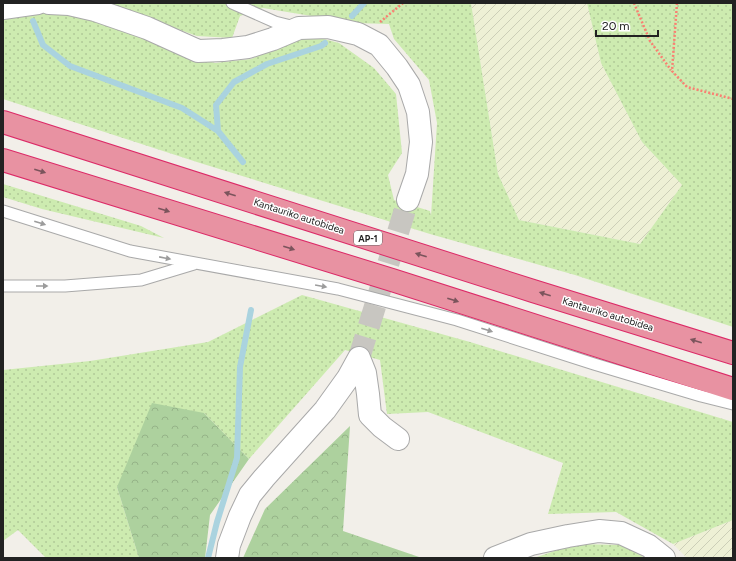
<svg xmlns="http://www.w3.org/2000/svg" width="736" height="561" font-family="Figtree,sans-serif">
<defs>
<pattern id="farmland-furrows" width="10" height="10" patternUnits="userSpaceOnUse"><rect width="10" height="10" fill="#eef0d5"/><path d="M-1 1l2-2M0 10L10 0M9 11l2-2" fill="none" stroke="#ccceb7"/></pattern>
<pattern id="grass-dots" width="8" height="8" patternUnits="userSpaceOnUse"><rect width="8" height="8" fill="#cdebb0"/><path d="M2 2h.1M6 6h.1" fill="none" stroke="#b0c997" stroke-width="1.8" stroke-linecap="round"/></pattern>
<pattern id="forest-crowns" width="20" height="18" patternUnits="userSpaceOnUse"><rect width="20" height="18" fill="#add19e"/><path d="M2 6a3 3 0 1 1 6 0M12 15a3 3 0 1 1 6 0" fill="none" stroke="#95b388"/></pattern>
</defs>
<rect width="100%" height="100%" fill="#f2efe9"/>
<path fill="url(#farmland-furrows)" d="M 471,3 L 587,3 L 601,63 L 642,142 L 682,185 L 640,244 L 519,220 L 498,174 Z
M 733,520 L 733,558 L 687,558 L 673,544 Z"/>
<path fill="url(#grass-dots)" d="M 105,3 L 471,3 L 498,174 L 519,220 L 640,244 L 682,185 L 642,142 L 601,63 L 587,3 L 733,3 L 733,327 L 575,275 L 430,234 L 200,163 L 3,99 L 3,17 L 44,13 L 92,18 L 164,47 L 215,63 L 251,59 L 309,35 L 339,43 L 374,68 L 396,94 L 402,153 L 388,175 L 394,200 L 430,211 L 431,216 L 437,123 L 429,80 L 394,39 L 389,24 L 354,23 L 263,8 L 240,16 L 232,38 L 197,36 Z
M 3,184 L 141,226 L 164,238 L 42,209 L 3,197 Z
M 302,295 L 470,342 L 733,422 L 733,520 L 673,544 L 616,512 L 548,514 L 563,463 L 428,412 L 387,414 L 380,360 L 345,350 L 249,459 L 204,413 L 117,487 L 139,558 L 46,558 L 18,530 L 3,541 L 3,370 L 90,361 L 208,342 Z
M 575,544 L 623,545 L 645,558 L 534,558 Z"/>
<path fill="url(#forest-crowns)" d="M 152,403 L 204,413 L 249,459 L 210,515 L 205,558 L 139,558 L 117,487 Z
M 350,426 L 343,531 L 422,558 L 243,558 L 265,509 Z"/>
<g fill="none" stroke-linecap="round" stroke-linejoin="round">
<path stroke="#aad3df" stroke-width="6" d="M 352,16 L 364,3
M 33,21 L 43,45 L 70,66 L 182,108 L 218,131 L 243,162
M 218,131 L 216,105 L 234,82 L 267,64 L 321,46 L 325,43
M 208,558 L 217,522 L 237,458 L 240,367 L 251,310"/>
<path stroke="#c8c6c1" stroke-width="22" stroke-dasharray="22 11" stroke-linecap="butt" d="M 359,358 L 408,200"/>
<defs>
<path id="service" d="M 232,3 L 275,22 L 295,27
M 3,211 L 130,251 L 338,289 L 457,320 L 594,364 L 701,396 L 733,404
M 3,286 L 65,286 L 141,280 L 194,264"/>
<path id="minor" d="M 49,3 L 69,4 L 95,10 L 147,28 L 198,51 L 223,50 L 248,47 L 273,39 L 299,28 L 328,27 L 358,34 L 379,45 L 397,67 L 409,85 L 418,112 L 421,142 L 417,174 L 408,200
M 3,8 L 38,3
M 359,358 L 365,373 L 368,394 L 370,415 L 382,427 L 398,439
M 227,558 L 229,545 L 240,516 L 250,495 L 264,478 L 325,410 L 348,378 L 359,358
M 495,558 L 531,544 L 568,536 L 599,531 L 621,533 L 649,546 L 664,558"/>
<path id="motorway" d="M 3,122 L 533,291 L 733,353
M 3,160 L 392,280 L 733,389"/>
</defs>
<use href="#service" stroke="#a9a9a9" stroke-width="13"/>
<use href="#minor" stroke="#a9a9a9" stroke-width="24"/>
<use href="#motorway" stroke="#dc2a67" stroke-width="24"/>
<path stroke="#fa8072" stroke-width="2.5" stroke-dasharray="2 2" stroke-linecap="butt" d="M 634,3 L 650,41 L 671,70
M 677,3 L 672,71 L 687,87 L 733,99
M 380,22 L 403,3"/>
<use href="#service" stroke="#fff" stroke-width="11"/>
<use href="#minor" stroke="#fff" stroke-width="22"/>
<use href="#motorway" stroke="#e892a2" stroke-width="22"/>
</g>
<defs><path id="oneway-solid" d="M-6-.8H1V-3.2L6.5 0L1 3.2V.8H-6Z"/></defs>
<g fill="#7b545c">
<use href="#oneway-solid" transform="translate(40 171) rotate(17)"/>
<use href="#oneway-solid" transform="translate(230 194) rotate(-162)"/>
<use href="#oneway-solid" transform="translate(164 210) rotate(17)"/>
<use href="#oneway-solid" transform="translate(289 248) rotate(17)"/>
<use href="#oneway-solid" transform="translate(421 255) rotate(-162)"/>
<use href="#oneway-solid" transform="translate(545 294) rotate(-163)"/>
<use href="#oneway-solid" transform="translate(453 300) rotate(18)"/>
<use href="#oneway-solid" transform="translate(696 341) rotate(-163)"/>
</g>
<g fill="#9c9c9c">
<use href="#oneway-solid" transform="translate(40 223) rotate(17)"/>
<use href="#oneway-solid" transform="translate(165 258) rotate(11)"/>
<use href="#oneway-solid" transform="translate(42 286)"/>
<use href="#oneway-solid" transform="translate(321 286) rotate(10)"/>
<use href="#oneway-solid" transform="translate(487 330) rotate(18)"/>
</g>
<g text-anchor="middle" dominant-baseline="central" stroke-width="3" stroke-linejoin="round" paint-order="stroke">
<rect fill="#fff" stroke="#646464" stroke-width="1" x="354" y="231" width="28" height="14" rx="3"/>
<g font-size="9" font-weight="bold" fill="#222">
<text x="368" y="238">AP-1</text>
</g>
<g font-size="10" fill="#222" stroke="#fff">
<text transform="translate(299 216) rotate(18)">Kantauriko autobidea</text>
<text transform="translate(608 314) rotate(17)">Kantauriko autobidea</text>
</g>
</g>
<rect width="736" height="561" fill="none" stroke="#222222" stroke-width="8"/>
<path d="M596 30v6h62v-6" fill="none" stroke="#222222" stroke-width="2"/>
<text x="602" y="30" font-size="12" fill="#222222" stroke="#ffffff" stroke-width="3" paint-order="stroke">20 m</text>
</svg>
